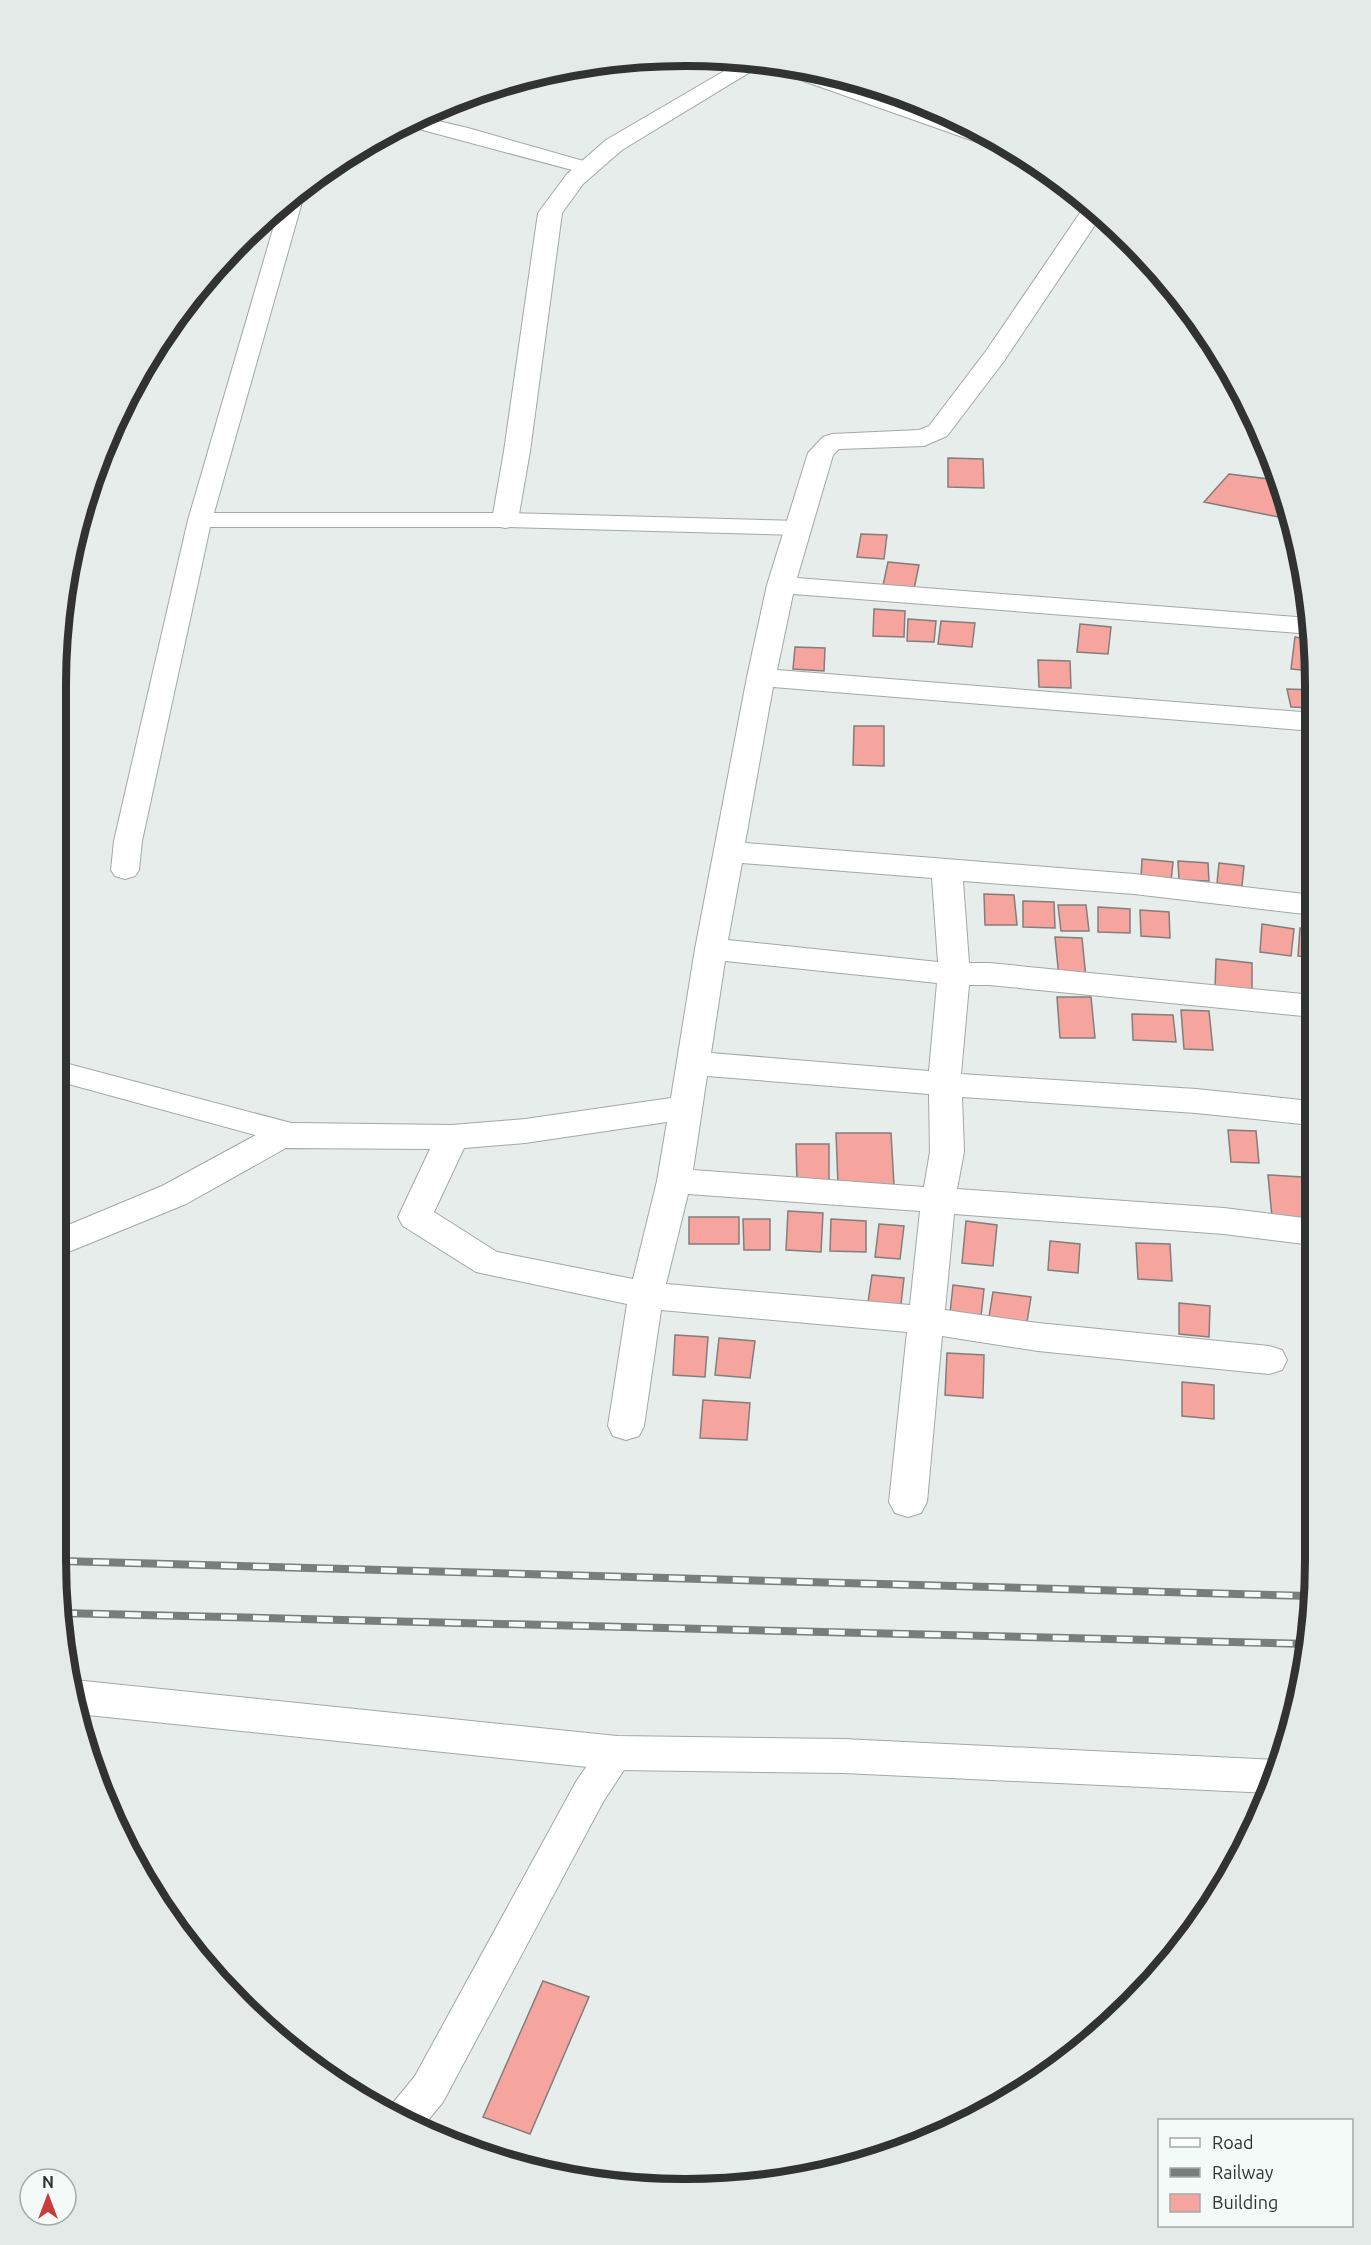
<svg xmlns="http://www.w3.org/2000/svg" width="1371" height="2245" font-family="Ubuntu,sans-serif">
<rect width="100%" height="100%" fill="#e6edea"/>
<path fill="#f5a59e" stroke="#847d7d" stroke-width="1.5" d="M 948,458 L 983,459 L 984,488 L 948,487 Z
M 1229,474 L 1277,480 L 1290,514 L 1288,519 L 1204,502 Z
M 861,534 L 887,535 L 884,559 L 857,557 Z
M 888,562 L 919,565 L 913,594 L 882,590 Z
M 874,609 L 905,611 L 904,637 L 873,636 Z
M 908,619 L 936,621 L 934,642 L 907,641 Z
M 941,621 L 975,623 L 972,647 L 938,644 Z
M 1080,624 L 1111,627 L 1108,654 L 1077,652 Z
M 1295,637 L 1313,640 L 1314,671 L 1291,669 Z
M 795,647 L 825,648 L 824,671 L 793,669 Z
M 1038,660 L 1070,661 L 1071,688 L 1039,687 Z
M 1287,689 L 1314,690 L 1314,708 L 1291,707 Z
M 854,726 L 884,726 L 884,766 L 853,765 Z
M 1142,859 L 1173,862 L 1171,881 L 1141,878 Z
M 1178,861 L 1208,863 L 1209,881 L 1179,880 Z
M 1219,863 L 1244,866 L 1242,886 L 1217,883 Z
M 984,894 L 1014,895 L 1017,925 L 985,925 Z
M 1023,901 L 1054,902 L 1055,928 L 1023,927 Z
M 1058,905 L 1086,905 L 1089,931 L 1061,931 Z
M 1098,907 L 1130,909 L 1130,933 L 1098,932 Z
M 1140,910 L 1169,912 L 1170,938 L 1141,936 Z
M 1262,924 L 1294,929 L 1291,956 L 1260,952 Z
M 1300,928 L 1313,929 L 1313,957 L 1298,956 Z
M 1055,937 L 1082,938 L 1086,978 L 1059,978 Z
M 1216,959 L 1252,963 L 1252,992 L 1215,988 Z
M 1057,997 L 1091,997 L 1095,1038 L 1060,1038 Z
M 1181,1010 L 1209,1011 L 1213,1050 L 1184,1049 Z
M 1132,1014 L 1173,1015 L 1176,1042 L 1133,1040 Z
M 1228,1130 L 1256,1131 L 1259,1163 L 1231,1162 Z
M 836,1133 L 891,1133 L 894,1185 L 838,1185 Z
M 796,1144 L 829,1144 L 829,1183 L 797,1183 Z
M 1268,1175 L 1302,1177 L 1305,1219 L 1272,1217 Z
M 788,1211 L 823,1213 L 821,1252 L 786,1250 Z
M 689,1217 L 739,1217 L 739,1244 L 689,1244 Z
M 743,1219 L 770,1219 L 770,1250 L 744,1250 Z
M 831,1219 L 866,1221 L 866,1252 L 830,1251 Z
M 966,1221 L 997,1225 L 993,1266 L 962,1263 Z
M 879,1224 L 904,1226 L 900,1259 L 875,1257 Z
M 1050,1241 L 1080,1244 L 1078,1273 L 1048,1270 Z
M 1136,1243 L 1170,1244 L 1172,1281 L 1138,1279 Z
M 872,1275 L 904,1278 L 900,1313 L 867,1309 Z
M 953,1285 L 984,1289 L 981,1316 L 950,1313 Z
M 993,1292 L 1031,1297 L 1027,1322 L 989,1317 Z
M 1179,1303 L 1210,1306 L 1209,1337 L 1179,1334 Z
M 675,1335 L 708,1337 L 705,1377 L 673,1375 Z
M 719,1338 L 755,1341 L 750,1378 L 715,1375 Z
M 947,1353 L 984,1355 L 983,1398 L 945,1395 Z
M 1182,1382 L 1214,1385 L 1214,1419 L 1182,1416 Z
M 703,1400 L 750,1403 L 747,1440 L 700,1438 Z
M 543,1981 L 589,1997 L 530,2134 L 483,2117 Z"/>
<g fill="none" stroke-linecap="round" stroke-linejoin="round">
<defs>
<path id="service" d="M 421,117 L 468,128 L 594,164 L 597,168 L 594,172 L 587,174 L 404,125 Z
M 300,190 L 304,195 L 214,513 L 505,513 L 799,521 L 808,523 L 811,528 L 808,533 L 799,535 L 505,527 L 210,527 L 142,841 L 139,870 L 135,876 L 125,879 L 115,876 L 111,870 L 114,841 L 188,520 L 280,205 Z
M 61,1062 L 295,1124 L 306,1127 L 310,1135 L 306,1143 L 295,1146 L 61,1082 Z
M 617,1737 L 630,1742 L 635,1753 L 603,1802 L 443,2102 L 420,2130 L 387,2112 L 388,2109 L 415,2076 L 577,1780 L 604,1742 Z"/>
<path id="minor" d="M 743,60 L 765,63 L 622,150 L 583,184 L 562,213 L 530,451 L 518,520 L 514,526 L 505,528 L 496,526 L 492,520 L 504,451 L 538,213 L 567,174 L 606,140 Z
M 773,65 L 823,73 L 970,124 L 1004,145 L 996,148 L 988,146 L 775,71 Z
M 1086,204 L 1101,216 L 1004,361 L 947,436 L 924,446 L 839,449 L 833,455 L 797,578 L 1310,618 L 1312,634 L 793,594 L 777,670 L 1314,713 L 1314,731 L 773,687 L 745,843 L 1134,874 L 1313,895 L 1313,915 L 1134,894 L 963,881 L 969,963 L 989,963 L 1313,995 L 1313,1017 L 989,985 L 969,985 L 961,1074 L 1196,1089 L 1312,1101 L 1312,1125 L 1196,1113 L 962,1097 L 964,1152 L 957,1189 L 1224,1208 L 1312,1219 L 1312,1245 L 1224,1234 L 954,1214 L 945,1310 L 1038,1323 L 1269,1346 L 1282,1350 L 1287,1360 L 1282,1370 L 1269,1374 L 1038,1351 L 942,1336 L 927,1502 L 921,1513 L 908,1517 L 895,1513 L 889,1502 L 907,1332 L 661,1310 L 644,1426 L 639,1436 L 626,1440 L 613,1436 L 608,1426 L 627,1304 L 476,1272 L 403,1226 L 398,1217 L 430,1149 L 286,1148 L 186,1204 L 61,1255 L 61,1228 L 162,1186 L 267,1129 L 295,1123 L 452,1125 L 525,1119 L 671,1098 L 695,949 L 747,677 L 767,585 L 808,453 L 823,437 L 832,434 L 919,430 L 929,426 L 986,351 ZM 742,863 L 932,878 L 938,962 L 728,940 ZM 725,961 L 937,983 L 929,1071 L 711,1053 ZM 707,1076 L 929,1094 L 930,1152 L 924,1187 L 693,1170 ZM 667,1122 L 657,1181 L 633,1279 L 497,1252 L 434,1212 L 464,1148 L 525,1143 ZM 688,1194 L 920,1211 L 910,1305 L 666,1284 Z
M 74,1680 L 617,1736 L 843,1739 L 1278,1760 L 1270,1793 L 843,1773 L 617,1770 L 78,1714 L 70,1682 Z"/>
</defs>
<use href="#service" stroke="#a2a8a6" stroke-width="2"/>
<use href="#minor" stroke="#a2a8a6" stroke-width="2"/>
<use href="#service" fill="#fff" fill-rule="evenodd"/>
<use href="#minor" fill="#fff" fill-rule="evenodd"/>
<defs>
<path id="rail" d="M 61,1561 L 1310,1596
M 61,1613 L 1309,1644"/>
</defs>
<use href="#rail" stroke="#797d7b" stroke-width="8"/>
<use href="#rail" stroke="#f3faf7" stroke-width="5" stroke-dasharray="16" stroke-linecap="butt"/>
</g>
<path d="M0 0H1371V2245H0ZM685 66H686A619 619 0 0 1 1305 685V1560A619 619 0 0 1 686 2179H685A619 619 0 0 1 66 1560V685A619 619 0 0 1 685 66Z" fill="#e3eae7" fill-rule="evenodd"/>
<path fill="none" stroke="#313332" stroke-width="8" d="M685 66H686A619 619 0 0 1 1305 685V1560A619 619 0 0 1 686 2179H685A619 619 0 0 1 66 1560V685A619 619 0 0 1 685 66Z"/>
<rect x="1158" y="2119" width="195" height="108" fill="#f3faf7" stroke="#a5aaa8" stroke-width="1.5"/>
<rect x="1170" y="2138" width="30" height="9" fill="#ffffff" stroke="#a5aaa8" stroke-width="1.5"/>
<text x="1212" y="2149" font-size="18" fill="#313332">Road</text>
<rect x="1170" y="2168" width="30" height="9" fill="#797d7b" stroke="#a5aaa8" stroke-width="1.5"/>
<text x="1212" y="2179" font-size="18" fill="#313332">Railway</text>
<rect x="1170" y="2194" width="30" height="18" fill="#f5a59e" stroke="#a5aaa8" stroke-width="1.5"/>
<text x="1212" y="2209" font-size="18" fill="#313332">Building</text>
<g transform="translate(48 2197)"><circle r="28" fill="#f3faf7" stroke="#a5aaa8" stroke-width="1.5"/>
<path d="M0-4.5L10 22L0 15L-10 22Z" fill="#ca3b3b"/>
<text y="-9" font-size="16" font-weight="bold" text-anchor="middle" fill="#313332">N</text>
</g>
</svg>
